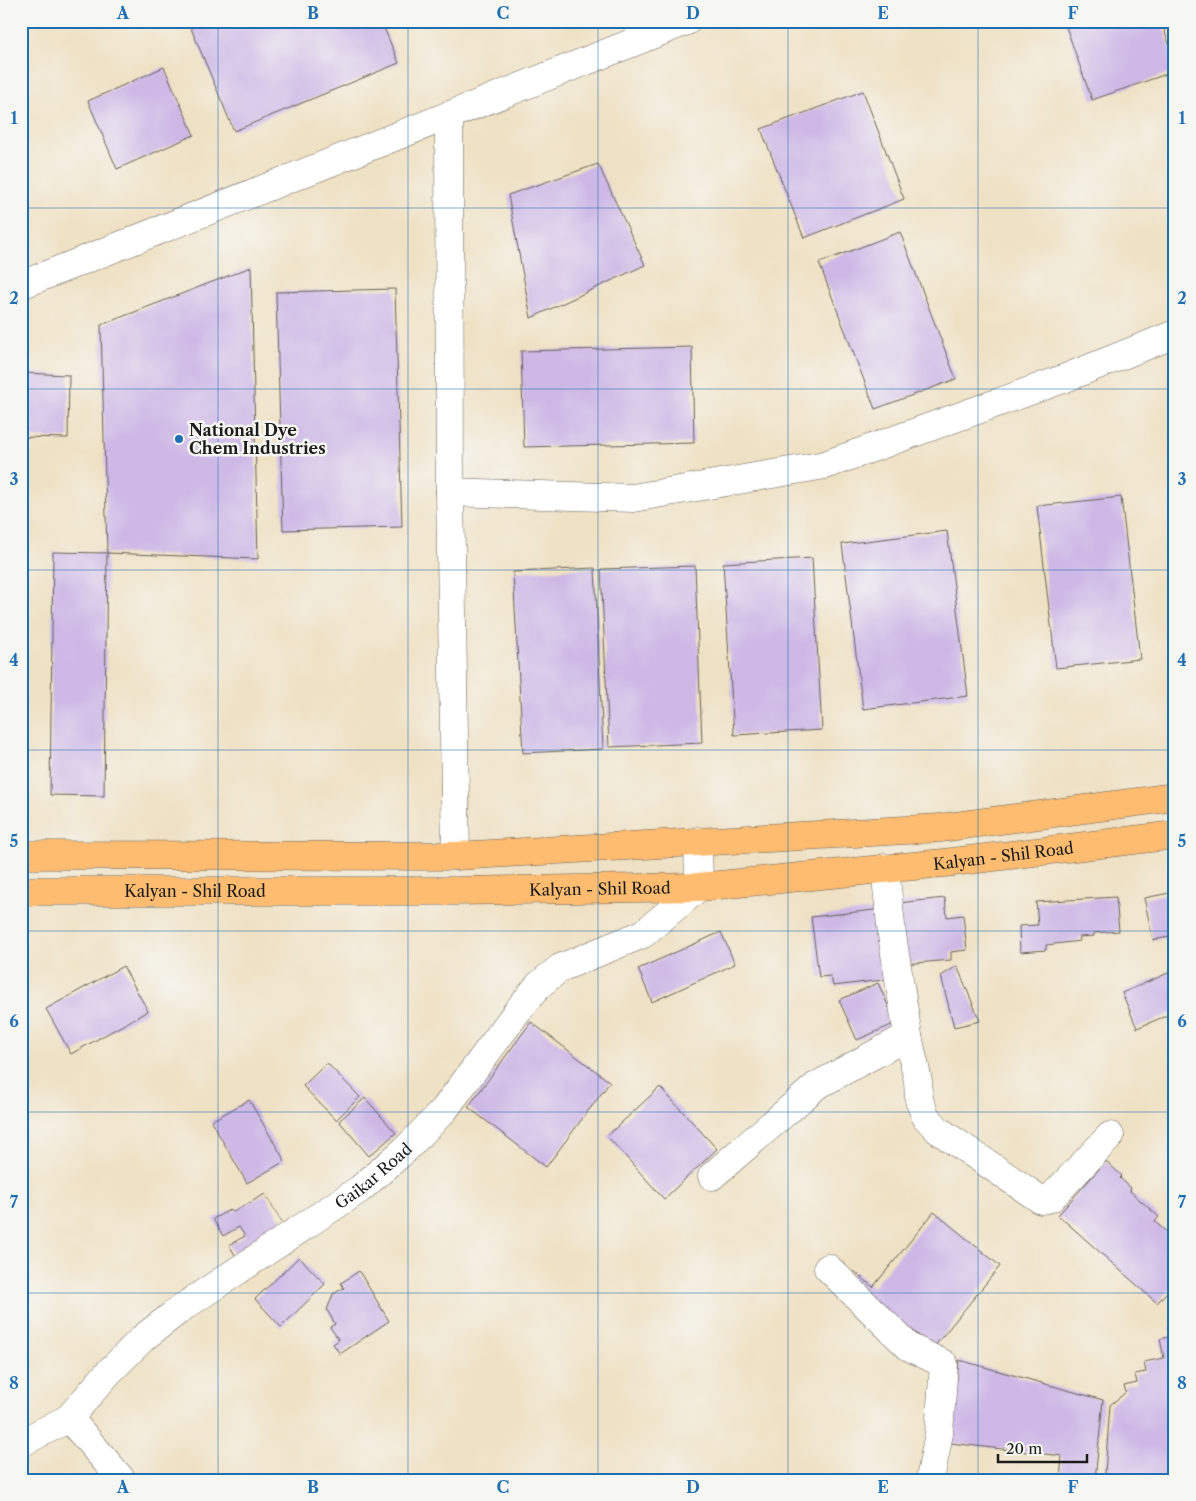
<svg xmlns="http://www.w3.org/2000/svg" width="1196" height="1501" font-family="'Libre Caslon Text',serif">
<rect width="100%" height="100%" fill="#f6f6f2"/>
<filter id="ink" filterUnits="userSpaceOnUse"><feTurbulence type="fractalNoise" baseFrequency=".02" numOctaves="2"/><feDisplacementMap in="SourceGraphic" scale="10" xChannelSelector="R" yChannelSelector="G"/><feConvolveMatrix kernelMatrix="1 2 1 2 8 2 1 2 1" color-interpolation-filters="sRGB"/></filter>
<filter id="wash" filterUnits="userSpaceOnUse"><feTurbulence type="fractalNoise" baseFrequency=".0096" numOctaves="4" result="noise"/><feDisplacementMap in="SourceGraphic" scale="20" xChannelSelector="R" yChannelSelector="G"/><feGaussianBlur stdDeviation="1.12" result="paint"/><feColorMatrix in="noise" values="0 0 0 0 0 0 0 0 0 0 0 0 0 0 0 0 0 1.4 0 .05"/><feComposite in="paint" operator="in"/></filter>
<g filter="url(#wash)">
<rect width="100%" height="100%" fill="#efe1c4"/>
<g id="blocks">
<path fill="#cdb8e6" d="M 21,21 L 33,21 L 21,26 Z
M 188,21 L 381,21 L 399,63 L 234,131 Z
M 1064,21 L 1161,21 L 1175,61 L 1175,71 L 1092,100 Z
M 164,67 L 194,135 L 117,169 L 88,101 Z
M 863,91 L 904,199 L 804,238 L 761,129 Z
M 598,164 L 645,265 L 531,318 L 508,195 Z
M 900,232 L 956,379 L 875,409 L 819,263 Z
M 251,267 L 258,559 L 107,553 L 104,796 L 50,795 L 53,552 L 107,553 L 101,325 Z
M 395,289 L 402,527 L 283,530 L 276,292 Z
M 692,347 L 694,443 L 524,447 L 521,351 Z
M 21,373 L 69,375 L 68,438 L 21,437 Z
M 1121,497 L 1140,659 L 1056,668 L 1037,506 Z
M 947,531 L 968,696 L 863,709 L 842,544 Z
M 812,558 L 822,730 L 734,735 L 723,563 Z
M 695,566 L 702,743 L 609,747 L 601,569 Z
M 595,568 L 603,749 L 523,753 L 513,572 Z
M 1175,892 L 1175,936 L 1153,940 L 1144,898 Z
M 1116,897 L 1119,931 L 1094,933 L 1094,936 L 1079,937 L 1080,941 L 1046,945 L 1046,950 L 1020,952 L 1019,926 L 1038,925 L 1036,902 Z
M 945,898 L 947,917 L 963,915 L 967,950 L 951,952 L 951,960 L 904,964 L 898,903 Z
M 883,909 L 891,979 L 833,986 L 831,976 L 819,977 L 811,917 Z
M 721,932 L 735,964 L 652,1002 L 638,969 Z
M 123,966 L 148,1011 L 71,1054 L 46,1009 Z
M 957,966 L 980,1021 L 954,1027 L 941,976 Z
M 1175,970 L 1175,1012 L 1137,1028 L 1122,993 Z
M 878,983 L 896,1023 L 857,1040 L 839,1000 Z
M 531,1022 L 610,1082 L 546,1167 L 468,1107 Z
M 327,1063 L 360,1097 L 336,1120 L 303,1086 Z
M 660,1087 L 717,1149 L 664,1199 L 607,1136 Z
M 365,1098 L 396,1133 L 369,1156 L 339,1121 Z
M 249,1100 L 285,1161 L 247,1183 L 211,1121 Z
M 1106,1161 L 1122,1176 L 1120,1178 L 1131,1188 L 1130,1191 L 1159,1217 L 1155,1222 L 1175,1239 L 1175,1266 L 1171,1270 L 1175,1273 L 1175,1283 L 1157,1303 L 1058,1215 Z
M 265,1194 L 286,1229 L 237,1258 L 229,1245 L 245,1236 L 239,1227 L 223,1236 L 213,1219 L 231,1209 L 233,1212 Z
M 934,1212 L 1000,1266 L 933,1348 L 910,1328 L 906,1333 L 845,1282 L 854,1271 L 873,1287 Z
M 299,1257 L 325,1284 L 281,1327 L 255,1299 Z
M 359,1271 L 389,1321 L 340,1354 L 333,1344 L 339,1340 L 330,1327 L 335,1324 L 327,1310 L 333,1294 L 344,1288 L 341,1283 Z
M 1175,1327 L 1175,1480 L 1107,1480 L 1105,1473 L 1110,1405 L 1126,1392 L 1124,1386 L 1137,1383 L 1135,1374 L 1146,1372 L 1144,1362 L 1164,1358 L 1160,1339 L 1172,1336 L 1170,1328 Z
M 959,1360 L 1103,1400 L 1095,1480 L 1060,1480 L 1062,1456 L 950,1443 Z"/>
</g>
</g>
<g filter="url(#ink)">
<use href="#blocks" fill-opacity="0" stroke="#666157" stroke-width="1"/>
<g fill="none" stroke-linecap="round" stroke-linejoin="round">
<defs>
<g id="minor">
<path d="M 449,115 L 450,492 L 456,856"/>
<path d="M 21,285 L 687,21"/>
<path d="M 450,492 L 633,498 L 825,465 L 1063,379 L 1175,334"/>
<path d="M 885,868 L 892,935 L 908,1036 L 918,1081 L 919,1100 L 926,1117 L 938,1130 L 1041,1200 L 1051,1198 L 1110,1136"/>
<path d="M 712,1176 L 816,1086 L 908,1036"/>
<path d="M 828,1268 L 909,1347 L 944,1364 L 939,1433 L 930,1480"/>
<path d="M 69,1418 L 122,1480"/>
<path id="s1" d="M 21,1443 L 69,1418 L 107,1374 L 143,1338 L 183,1307 L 360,1189 L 406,1149 L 444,1110 L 519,1009 L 539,985 L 560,968 L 643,934 L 699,887 L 698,841"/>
</g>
<g id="major">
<path d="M 21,855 L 456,856 L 940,828 L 1175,797"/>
<path id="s2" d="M 21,891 L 457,891 L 699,887 L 944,863 L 1175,835"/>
</g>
</defs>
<use href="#minor" stroke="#666157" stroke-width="29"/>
<use href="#major" stroke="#666157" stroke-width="29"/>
<use href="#minor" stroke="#fff" stroke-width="28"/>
<use href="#major" stroke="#fdbc70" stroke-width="28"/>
</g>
</g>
<path fill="none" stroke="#1f6fb2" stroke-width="1" stroke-opacity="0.55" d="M 218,21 L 218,1480M 408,21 L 408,1480M 598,21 L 598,1480M 788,21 L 788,1480M 978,21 L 978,1480M 21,208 L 1175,208M 21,389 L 1175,389M 21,570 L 1175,570M 21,750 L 1175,750M 21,931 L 1175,931M 21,1112 L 1175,1112M 21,1293 L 1175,1293"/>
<circle fill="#1f6fb2" stroke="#f6f6f2" stroke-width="2" cx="179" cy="439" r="5"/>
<g text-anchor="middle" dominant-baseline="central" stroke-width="5" stroke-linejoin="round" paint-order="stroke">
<g font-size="16" font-weight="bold" fill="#1c1c1c" stroke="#f6f6f2" text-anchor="start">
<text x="189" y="430">National Dye<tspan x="189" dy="18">Chem Industries</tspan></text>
</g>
<g font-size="16" fill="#1c1c1c" stroke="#f6f6f2">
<text stroke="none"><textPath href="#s2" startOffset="984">Kalyan - Shil Road</textPath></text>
<text stroke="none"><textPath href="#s2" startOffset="579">Kalyan - Shil Road</textPath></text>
<text stroke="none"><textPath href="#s2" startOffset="174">Kalyan - Shil Road</textPath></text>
<text stroke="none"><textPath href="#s1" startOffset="445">Gaikar Road</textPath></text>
</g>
</g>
<rect width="1196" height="1501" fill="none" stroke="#f6f6f2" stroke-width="55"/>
<path d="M998 1454v8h89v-8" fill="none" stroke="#1c1c1c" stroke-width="2.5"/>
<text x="1006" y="1454" font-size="15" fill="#1c1c1c" stroke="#f6f6f2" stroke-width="4" paint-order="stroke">20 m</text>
<rect x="28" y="28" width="1140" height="1446" fill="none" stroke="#1f6fb2" stroke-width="2"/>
<g font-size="16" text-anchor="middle" font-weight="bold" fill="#1f6fb2">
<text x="123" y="19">A</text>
<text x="313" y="19">B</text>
<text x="503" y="19">C</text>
<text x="693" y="19">D</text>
<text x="883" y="19">E</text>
<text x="1073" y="19">F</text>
<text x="14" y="124">1</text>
<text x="1182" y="124">1</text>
<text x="14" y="304">2</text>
<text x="1182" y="304">2</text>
<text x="14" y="485">3</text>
<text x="1182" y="485">3</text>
<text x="14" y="666">4</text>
<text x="1182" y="666">4</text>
<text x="14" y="847">5</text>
<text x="1182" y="847">5</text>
<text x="14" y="1027">6</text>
<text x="1182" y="1027">6</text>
<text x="14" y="1208">7</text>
<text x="1182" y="1208">7</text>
<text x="14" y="1389">8</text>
<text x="1182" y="1389">8</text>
<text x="123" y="1493">A</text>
<text x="313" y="1493">B</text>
<text x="503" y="1493">C</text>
<text x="693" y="1493">D</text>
<text x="883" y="1493">E</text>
<text x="1073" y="1493">F</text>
</g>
</svg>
